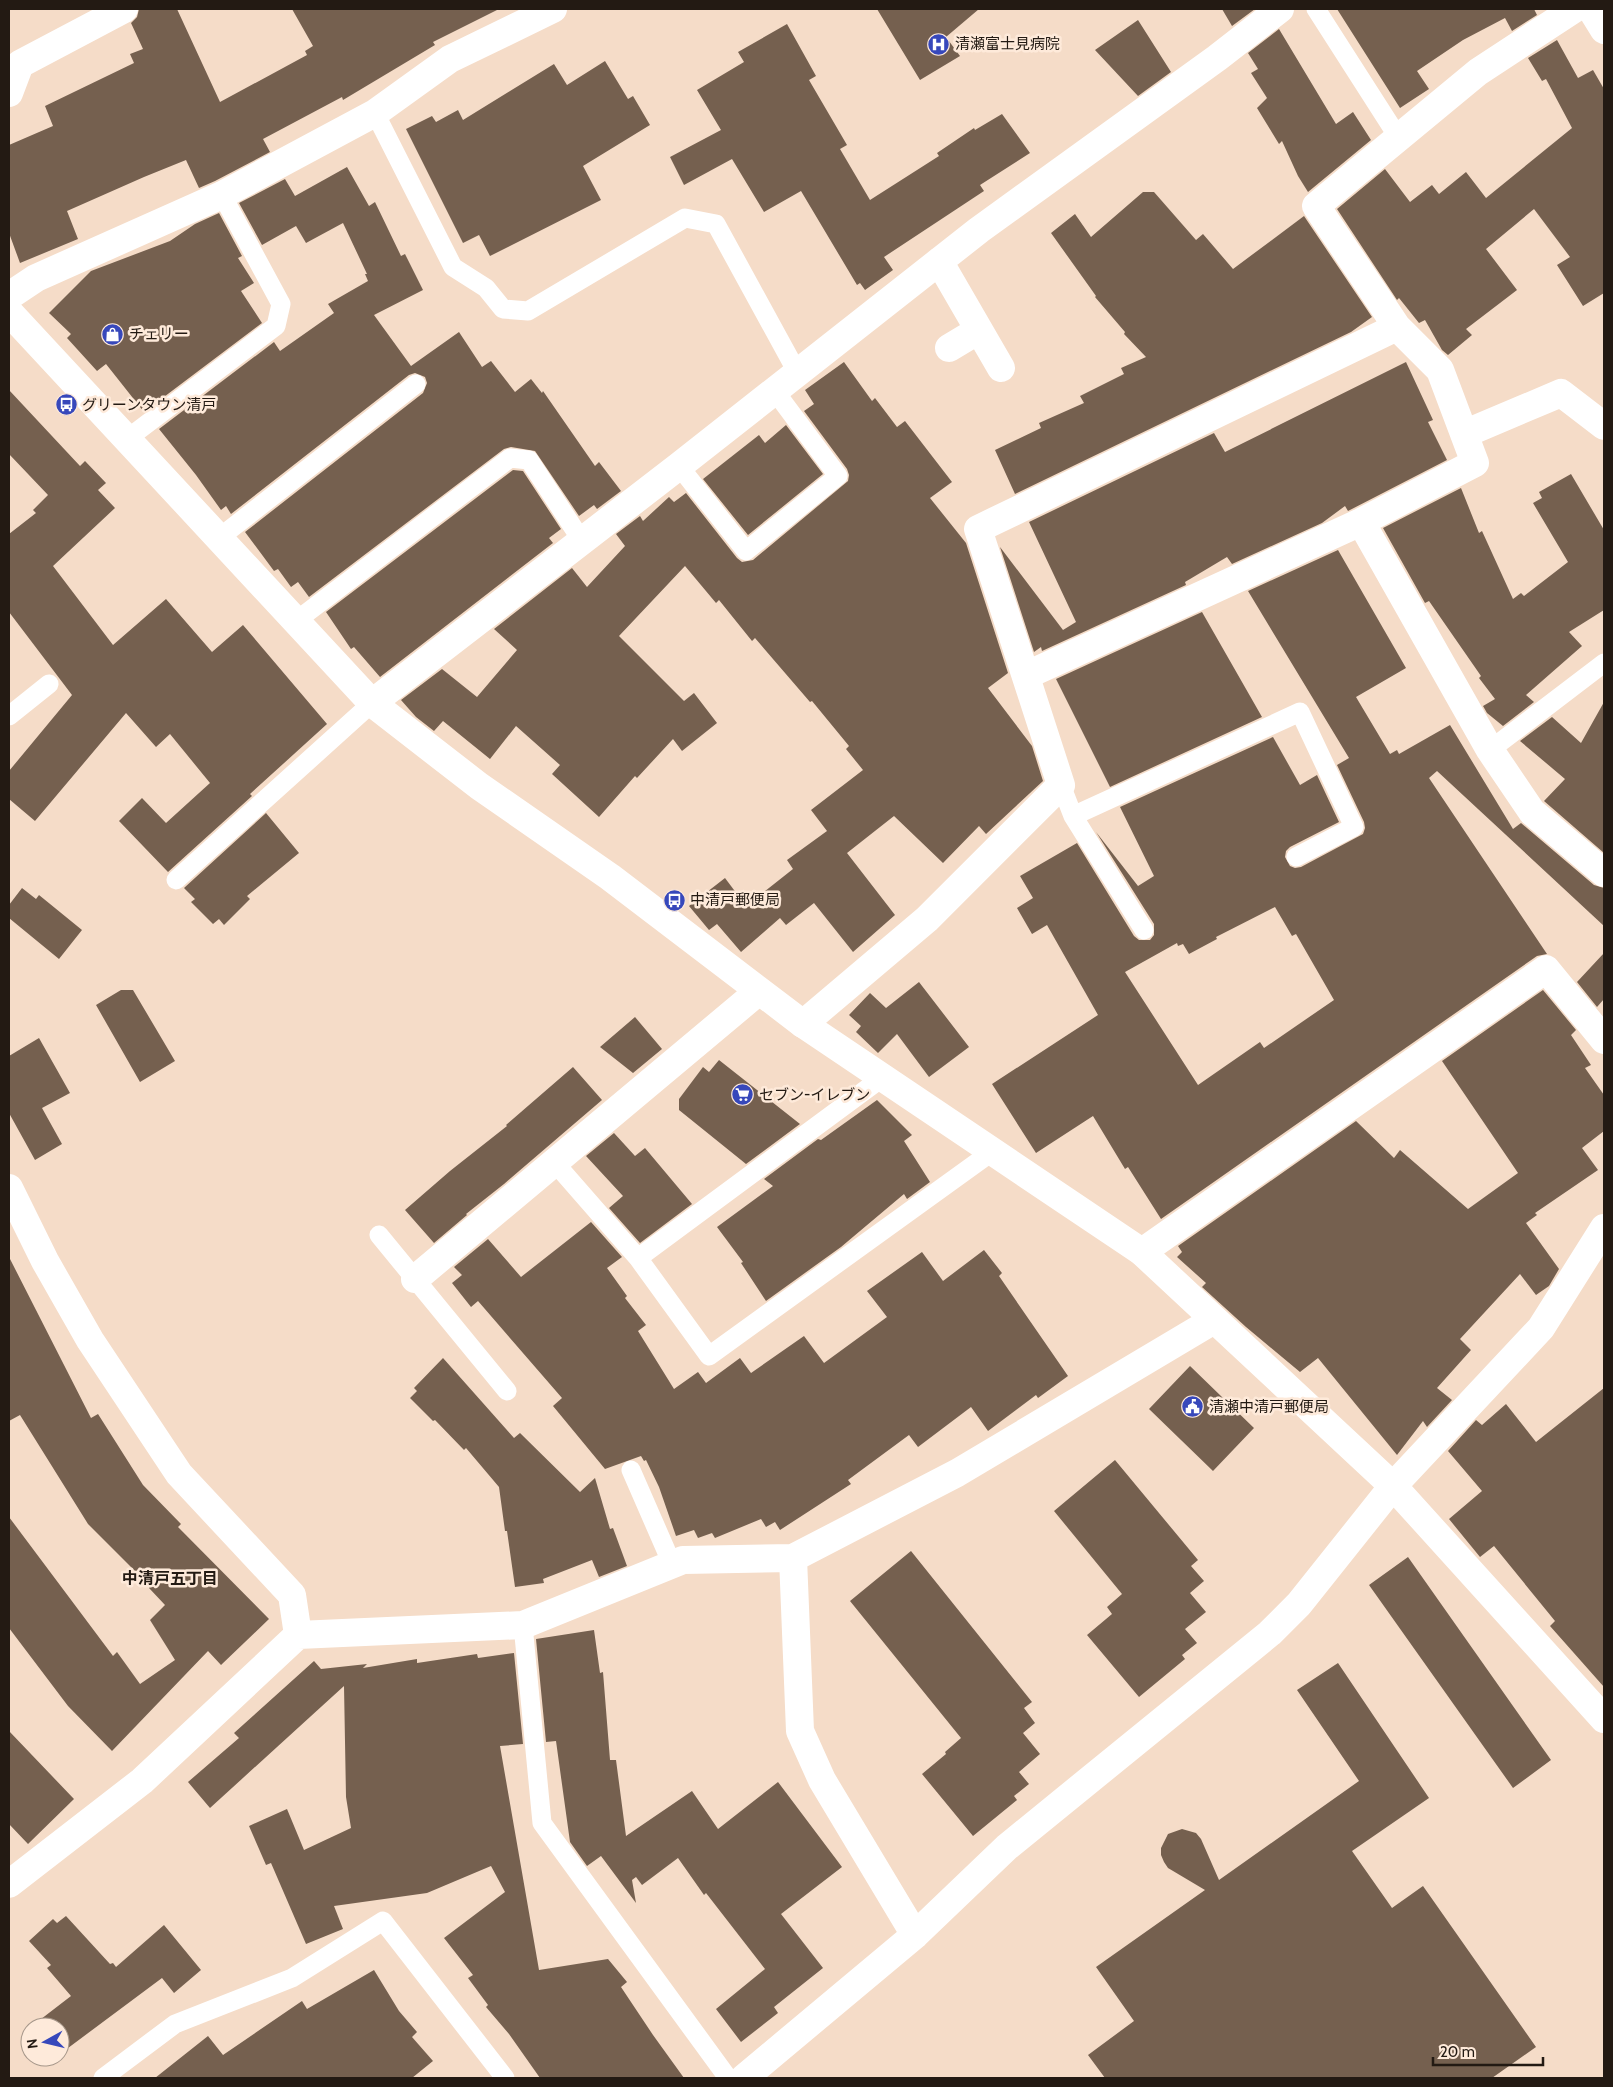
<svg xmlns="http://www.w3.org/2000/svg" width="1613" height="2087" font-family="Cabin,'Noto Sans JP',sans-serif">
<rect width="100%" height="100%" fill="#f5dcc8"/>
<path fill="#75604f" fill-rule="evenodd" d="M 139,9 L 177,9 L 220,102 L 307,55 L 305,51 L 313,46 L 292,9 L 499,9 L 433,42 L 435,45 L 343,100 L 342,97 L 263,139 L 270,152 L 215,181 L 199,188 L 186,160 L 144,177 L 67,211 L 78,239 L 20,263 L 9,233 L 9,145 L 53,126 L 45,106 L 134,63 L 130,54 L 143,49 L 131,23 L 137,17 Z
M 877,9 L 979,9 L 946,37 L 960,56 L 920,80 Z
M 1222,9 L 1255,9 L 1232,26 Z
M 1337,9 L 1534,9 L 1537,15 L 1512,31 L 1505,18 L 1463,40 L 1417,71 L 1429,89 L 1400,108 Z
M 1138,20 L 1171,72 L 1138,96 L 1095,50 Z
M 787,24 L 816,76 L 809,80 L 847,145 L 840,149 L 870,200 L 939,156 L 937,153 L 974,128 L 975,130 L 1002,114 L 1030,153 L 980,185 L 984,191 L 884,257 L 893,270 L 865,290 L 860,283 L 857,285 L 801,191 L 764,212 L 732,159 L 684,185 L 670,157 L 721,130 L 697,90 L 744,62 L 738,52 Z
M 1279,29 L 1336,124 L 1353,112 L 1371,140 L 1308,192 L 1298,176 L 1282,141 L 1279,144 L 1257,108 L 1267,98 L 1251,73 L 1258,69 L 1248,53 Z
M 1557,40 L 1578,78 L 1593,70 L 1604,89 L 1604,293 L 1583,306 L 1557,265 L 1570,257 L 1534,209 L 1486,249 L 1517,290 L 1466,329 L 1472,335 L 1448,355 L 1442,350 L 1425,320 L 1419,323 L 1399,298 L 1397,300 L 1337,209 L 1385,169 L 1410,202 L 1432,185 L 1439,194 L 1466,172 L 1486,198 L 1572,128 L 1546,79 L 1542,81 L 1528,58 Z
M 605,61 L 628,99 L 633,96 L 650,125 L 583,166 L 601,200 L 490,256 L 479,235 L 463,243 L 406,129 L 432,116 L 436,122 L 458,110 L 463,120 L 554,64 L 567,85 Z
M 347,167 L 369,206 L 375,202 L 401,256 L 405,254 L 423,290 L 374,315 L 411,366 L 459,332 L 482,367 L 491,361 L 515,392 L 531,379 L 542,393 L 543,391 L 595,466 L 599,462 L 621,491 L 597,509 L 594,505 L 579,516 L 535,451 L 511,447 L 504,449 L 309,597 L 298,582 L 291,587 L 278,569 L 274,571 L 245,532 L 423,393 L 427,383 L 425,377 L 415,373 L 409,375 L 231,514 L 226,506 L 221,510 L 196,475 L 159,429 L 274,342 L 280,351 L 334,313 L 328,304 L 368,281 L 365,274 L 367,274 L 343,223 L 306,243 L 296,226 L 262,245 L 239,203 L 285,179 L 295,196 Z
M 1143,192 L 1154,192 L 1196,240 L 1203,234 L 1233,269 L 1304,216 L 1372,317 L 1351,332 L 1015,494 L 995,450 L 1041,428 L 1039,423 L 1084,403 L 1080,396 L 1124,374 L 1121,368 L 1146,357 L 1124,334 L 1125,332 L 1095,297 L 1096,296 L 1051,233 L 1075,214 L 1091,237 Z
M 219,213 L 242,256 L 238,258 L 254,283 L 241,291 L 262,323 L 144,412 L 106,364 L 97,371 L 67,338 L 71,334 L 49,313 L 91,271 L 170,241 L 195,224 Z
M 844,362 L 872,401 L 875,398 L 897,427 L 905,421 L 952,482 L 930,498 L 966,543 L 1008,673 L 988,688 L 1032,746 L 1043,781 L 986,834 L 979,826 L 943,863 L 894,816 L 847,853 L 895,915 L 853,952 L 814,903 L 786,925 L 780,918 L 741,952 L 717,924 L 709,930 L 689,906 L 725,878 L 746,906 L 793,869 L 787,860 L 827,831 L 811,810 L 863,770 L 846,749 L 849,746 L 812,701 L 810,702 L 755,638 L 752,641 L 719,600 L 716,603 L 685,566 L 619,636 L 684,701 L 694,693 L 717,723 L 682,751 L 673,739 L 637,778 L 635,776 L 599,817 L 552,774 L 560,765 L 516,726 L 490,759 L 443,721 L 434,731 L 416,717 L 401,700 L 442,669 L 477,697 L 517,650 L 494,629 L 572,568 L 587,587 L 625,546 L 616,534 L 640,516 L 643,521 L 669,497 L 674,502 L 686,493 L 737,558 L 742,562 L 753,560 L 848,481 L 849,475 L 847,469 L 804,411 L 814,404 L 805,390 Z
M 1406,362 L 1433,420 L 1428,422 L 1447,460 L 1348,511 L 1345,506 L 1322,523 L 1232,564 L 1227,557 L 1185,582 L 1186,585 L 1042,651 L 1041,647 L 1034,652 L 1000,547 L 1063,630 L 1076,622 L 1029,522 L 1214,433 L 1225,452 Z
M 9,390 L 80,466 L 85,461 L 106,483 L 98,490 L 115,508 L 53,566 L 113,645 L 166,599 L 212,652 L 243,625 L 327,724 L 250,794 L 252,796 L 168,872 L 119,821 L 142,798 L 166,823 L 210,783 L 170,734 L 156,747 L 126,713 L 35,821 L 9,799 L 9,771 L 72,695 L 9,612 L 9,534 L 36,513 L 33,510 L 48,495 L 9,454 Z
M 786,425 L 823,474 L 748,535 L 703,479 L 759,435 L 765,443 Z
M 513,470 L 523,471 L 561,529 L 549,538 L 553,543 L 380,677 L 354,647 L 351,649 L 326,612 Z
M 1571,474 L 1604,530 L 1604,610 L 1569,632 L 1582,646 L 1526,695 L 1534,702 L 1503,726 L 1487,713 L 1483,706 L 1495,699 L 1479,678 L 1481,676 L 1429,601 L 1425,603 L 1383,528 L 1461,488 L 1479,533 L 1482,531 L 1513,599 L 1521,593 L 1524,596 L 1568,562 L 1533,503 L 1542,498 L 1539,492 Z
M 1338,550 L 1406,668 L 1356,697 L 1390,754 L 1397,750 L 1399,754 L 1450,725 L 1513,829 L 1521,823 L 1594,885 L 1604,888 L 1604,926 L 1437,771 L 1429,778 L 1547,954 L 1537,956 L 1161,1219 L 1128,1167 L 1125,1169 L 1093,1116 L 1036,1153 L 992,1084 L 1098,1015 L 1047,925 L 1032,934 L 1017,908 L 1033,898 L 1020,876 L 1077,843 L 1134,936 L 1139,940 L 1150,940 L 1154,935 L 1154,924 L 1096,832 L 1138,886 L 1154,876 L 1120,807 L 1273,737 L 1300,785 L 1317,775 L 1339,822 L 1290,847 L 1286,851 L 1285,857 L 1290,866 L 1295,868 L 1301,867 L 1363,834 L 1365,828 L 1364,822 L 1337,765 L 1349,758 L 1248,591 ZM 1275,907 L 1292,936 L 1296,934 L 1334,1000 L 1264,1048 L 1260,1042 L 1198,1085 L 1125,972 L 1177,943 L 1178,946 L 1183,944 L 1189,954 L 1217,939 L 1216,937 Z
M 1202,612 L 1262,717 L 1110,787 L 1056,679 Z
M 1604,702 L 1604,853 L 1544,801 L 1565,779 L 1520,741 L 1552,717 L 1581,743 Z
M 266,813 L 299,853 L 247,896 L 250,899 L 224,925 L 219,919 L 213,924 L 191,902 L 195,899 L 184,888 Z
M 22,888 L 36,899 L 39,895 L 82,930 L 59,959 L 9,918 L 9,905 Z
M 1604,953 L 1604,999 L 1597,1007 L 1577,982 Z
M 919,982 L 969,1047 L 929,1077 L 897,1034 L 878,1053 L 856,1032 L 861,1026 L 849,1015 L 870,993 L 886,1008 Z
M 121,990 L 133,990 L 175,1061 L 140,1082 L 96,1005 Z
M 1543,990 L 1576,1030 L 1571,1035 L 1591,1065 L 1585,1068 L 1604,1095 L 1604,1131 L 1582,1148 L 1598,1170 L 1535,1213 L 1537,1215 L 1526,1223 L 1559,1269 L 1549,1286 L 1536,1295 L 1520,1274 L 1460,1339 L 1471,1350 L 1437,1388 L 1452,1400 L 1427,1427 L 1423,1421 L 1397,1455 L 1318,1358 L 1300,1372 L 1246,1327 L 1202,1287 L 1206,1283 L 1177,1257 L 1182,1252 L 1178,1246 L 1356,1121 L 1394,1158 L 1400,1150 L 1468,1209 L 1518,1173 L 1442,1061 Z
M 635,1017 L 662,1049 L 633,1073 L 600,1047 Z
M 39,1038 L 70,1093 L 42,1108 L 62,1144 L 35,1160 L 9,1113 L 9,1056 Z
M 719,1060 L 800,1124 L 746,1164 L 679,1110 L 679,1099 L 703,1067 L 709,1072 Z
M 573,1067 L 602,1100 L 504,1184 L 466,1214 L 467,1215 L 434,1243 L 405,1210 L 450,1171 L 507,1126 L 506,1125 Z
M 877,1100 L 912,1135 L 904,1141 L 930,1182 L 907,1199 L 904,1194 L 841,1247 L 766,1301 L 741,1263 L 743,1262 L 717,1227 L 773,1186 L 764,1179 L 818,1139 L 821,1140 Z
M 614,1133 L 635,1156 L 645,1148 L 692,1204 L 640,1243 L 609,1208 L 623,1196 L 586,1156 Z
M 591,1222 L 622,1257 L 607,1268 L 627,1296 L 625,1298 L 646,1325 L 638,1331 L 674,1389 L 698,1372 L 706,1383 L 740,1358 L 751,1373 L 804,1336 L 824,1363 L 887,1317 L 867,1291 L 922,1252 L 943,1281 L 984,1250 L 1002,1273 L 999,1276 L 1068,1376 L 1038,1398 L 1036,1395 L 988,1431 L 971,1407 L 918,1447 L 909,1435 L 848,1480 L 851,1484 L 780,1530 L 775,1522 L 766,1527 L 761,1519 L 715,1538 L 712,1533 L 698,1538 L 694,1530 L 676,1536 L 659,1487 L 646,1460 L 644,1461 L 641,1456 L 605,1469 L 553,1406 L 562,1398 L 478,1301 L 471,1307 L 452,1283 L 462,1275 L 454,1267 L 488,1239 L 521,1277 Z
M 9,1257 L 91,1418 L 98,1414 L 143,1485 L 181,1524 L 178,1527 L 269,1619 L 221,1665 L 208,1651 L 112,1751 L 68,1706 L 9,1628 L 9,1517 L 113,1656 L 117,1652 L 140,1684 L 175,1660 L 150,1620 L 165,1605 L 149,1588 L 150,1586 L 88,1524 L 20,1415 L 9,1421 Z
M 443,1358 L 514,1438 L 520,1433 L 580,1492 L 595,1478 L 610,1529 L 613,1528 L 627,1566 L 599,1577 L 592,1560 L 543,1579 L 544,1583 L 515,1587 L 507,1531 L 505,1531 L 499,1487 L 466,1448 L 464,1450 L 435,1420 L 433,1421 L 410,1398 L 417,1391 L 414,1388 Z
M 1190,1366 L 1254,1428 L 1213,1471 L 1149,1409 Z
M 1604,1388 L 1604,1687 L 1550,1626 L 1555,1621 L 1494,1546 L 1480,1557 L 1449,1519 L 1482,1491 L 1448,1451 L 1476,1420 L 1482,1425 L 1506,1404 L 1536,1442 Z
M 1115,1460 L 1198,1560 L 1191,1566 L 1204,1581 L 1190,1593 L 1206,1612 L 1185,1629 L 1197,1643 L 1182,1655 L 1185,1659 L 1139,1697 L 1087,1635 L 1112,1614 L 1107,1607 L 1122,1594 L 1054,1511 Z
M 911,1551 L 1032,1702 L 1024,1708 L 1035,1723 L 1023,1733 L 1040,1754 L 1019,1772 L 1029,1784 L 1014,1796 L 1017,1800 L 973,1836 L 922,1774 L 946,1754 L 945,1752 L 961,1738 L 850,1601 Z
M 1408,1557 L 1551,1760 L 1513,1788 L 1369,1585 Z
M 594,1630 L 600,1673 L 603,1672 L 610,1760 L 616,1760 L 626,1836 L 692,1791 L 718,1829 L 778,1782 L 842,1867 L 781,1914 L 823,1968 L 774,2007 L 778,2013 L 741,2042 L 716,2009 L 765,1969 L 706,1893 L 704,1895 L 678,1858 L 642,1885 L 636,1877 L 632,1880 L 636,1903 L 601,1856 L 587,1866 L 570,1842 L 556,1741 L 546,1742 L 536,1639 Z
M 514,1653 L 523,1744 L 500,1746 L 539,1970 L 608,1959 L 627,1982 L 621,1987 L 653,2035 L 684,2078 L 540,2078 L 509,2034 L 486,2007 L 488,2005 L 468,1978 L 473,1975 L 444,1938 L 505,1892 L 491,1866 L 427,1893 L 334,1906 L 343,1929 L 306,1944 L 271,1863 L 266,1865 L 249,1826 L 287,1809 L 304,1850 L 351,1828 L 346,1797 L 344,1686 L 210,1808 L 188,1782 L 239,1738 L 234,1733 L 314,1661 L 321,1669 L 367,1664 L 363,1668 L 417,1659 L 417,1663 L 477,1654 L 478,1658 Z
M 1338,1663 L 1429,1798 L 1352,1851 L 1392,1908 L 1423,1886 L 1536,2047 L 1492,2078 L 1105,2078 L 1088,2055 L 1134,2021 L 1096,1967 L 1205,1890 L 1168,1868 L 1164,1862 L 1161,1855 L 1161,1848 L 1168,1834 L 1182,1829 L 1196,1833 L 1201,1839 L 1219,1880 L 1359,1781 L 1297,1690 Z
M 9,1731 L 74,1799 L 28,1844 L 9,1824 Z
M 66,1916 L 110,1964 L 113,1963 L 116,1967 L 164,1925 L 201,1970 L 174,1993 L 162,1978 L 60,2054 L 60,2027 L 32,2026 L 71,1996 L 47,1968 L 51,1965 L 29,1941 L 53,1919 L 57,1923 Z
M 374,1970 L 399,2011 L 417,2032 L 412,2037 L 433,2061 L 412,2078 L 155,2078 L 208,2036 L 223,2055 L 302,2001 L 307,2009 Z"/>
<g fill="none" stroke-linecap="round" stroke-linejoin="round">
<path stroke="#fff" stroke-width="19" d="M 1316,9 L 1398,137
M 375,113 L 453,267 L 486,288 L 503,309 L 528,311 L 685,218 L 716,224 L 797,372
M 127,439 L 276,326 L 281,304 L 222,195
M 679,466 L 746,551 L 838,476 L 774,390
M 219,538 L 416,384
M 296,621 L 510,458 L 529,460 L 582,541
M 9,716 L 49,684
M 1490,750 L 1604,663
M 1061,785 L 1073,816 L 1144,930
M 1073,816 L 1300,712 L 1354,827 L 1296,857
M 176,880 L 372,703
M 555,1163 L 638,1258 L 709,1356 L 993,1151
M 379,1235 L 507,1391
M 638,1258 L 883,1077
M 631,1470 L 672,1564
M 523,1625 L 542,1823 L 728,2078
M 103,2078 L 175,2024 L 292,1978 L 383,1921 L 505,2078"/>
<path stroke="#fff" stroke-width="28" d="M 1591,9 L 1604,30
M 9,93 L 20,64 L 124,9
M 939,261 L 1001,368
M 9,296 L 36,278 L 222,195 L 375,113 L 450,59 L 553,9
M 949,348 L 979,330
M 1464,434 L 1561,393 L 1604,426
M 1361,522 L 1490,750 L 1532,812 L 1604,873
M 1027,675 L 1361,522 L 1475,463 L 1440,370 L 1397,327
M 372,703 L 679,466 L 979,230 L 1217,58 L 1280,9
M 803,1024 L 927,919 L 1061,785 L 978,529 L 1397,327 L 1316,206 L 1478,72 L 1574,9
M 9,1188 L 45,1261 L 90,1340 L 179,1474 L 292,1595 L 298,1635 L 142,1781 L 9,1884
M 1142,1252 L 1546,969 L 1604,1040
M 415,1279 L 759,991
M 793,1558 L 800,1731 L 822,1780 L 915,1935
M 298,1635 L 523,1625 L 683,1560 L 793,1558 L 957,1473 L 1214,1320
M 744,2078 L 915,1935 L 1007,1847 L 1270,1633 L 1299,1604 L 1393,1486 L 1541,1328 L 1604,1228"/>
<path stroke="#fff" stroke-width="28" d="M 9,312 L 372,703 L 479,786 L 610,877 L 803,1024 L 1142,1252 L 1393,1486 L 1604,1719"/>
</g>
<defs>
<symbol id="hospital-disc" viewBox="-11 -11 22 22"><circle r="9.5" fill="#3748bb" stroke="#feeada"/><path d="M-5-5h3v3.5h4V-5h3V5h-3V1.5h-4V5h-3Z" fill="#fff"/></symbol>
<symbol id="shop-disc" viewBox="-11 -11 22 22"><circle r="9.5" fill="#3748bb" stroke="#feeada"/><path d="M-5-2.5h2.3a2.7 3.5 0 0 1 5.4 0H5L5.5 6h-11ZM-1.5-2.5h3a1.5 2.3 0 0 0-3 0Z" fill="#fff"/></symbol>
<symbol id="bus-disc" viewBox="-11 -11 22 22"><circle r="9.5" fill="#3748bb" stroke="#feeada"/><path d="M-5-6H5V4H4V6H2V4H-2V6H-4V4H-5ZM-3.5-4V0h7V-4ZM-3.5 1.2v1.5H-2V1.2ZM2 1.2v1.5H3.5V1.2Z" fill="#fff"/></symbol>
<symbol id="supermarket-disc" viewBox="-11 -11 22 22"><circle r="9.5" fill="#3748bb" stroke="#feeada"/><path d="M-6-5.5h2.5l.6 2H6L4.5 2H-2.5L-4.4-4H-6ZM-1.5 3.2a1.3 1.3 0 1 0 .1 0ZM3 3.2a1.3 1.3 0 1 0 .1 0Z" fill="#fff"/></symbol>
<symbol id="civic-disc" viewBox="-11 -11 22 22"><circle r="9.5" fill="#3748bb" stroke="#feeada"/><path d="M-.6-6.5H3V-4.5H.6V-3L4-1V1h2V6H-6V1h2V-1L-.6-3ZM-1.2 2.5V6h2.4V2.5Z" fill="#fff"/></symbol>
</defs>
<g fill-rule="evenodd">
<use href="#hospital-disc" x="926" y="32" width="25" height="25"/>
<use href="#shop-disc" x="100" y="322" width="25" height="25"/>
<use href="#bus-disc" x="54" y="392" width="25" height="25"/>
<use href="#bus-disc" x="662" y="888" width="25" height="25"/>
<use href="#supermarket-disc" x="730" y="1082" width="25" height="25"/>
<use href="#civic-disc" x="1180" y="1394" width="25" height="25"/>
</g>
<g text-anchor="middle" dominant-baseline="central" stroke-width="5" stroke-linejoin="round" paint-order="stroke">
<g font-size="15" fill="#231a13" stroke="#feeada" text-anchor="start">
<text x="955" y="44">清瀬富士見病院</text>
<text x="129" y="334">チェリー</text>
<text x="82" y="405">グリーンタウン清戸</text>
<text x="690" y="900">中清戸郵便局</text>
<text x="759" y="1095">セブン-イレブン</text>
<text x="1209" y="1407">清瀬中清戸郵便局</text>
</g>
<g font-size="16" font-weight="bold" fill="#231a13" stroke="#feeada">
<text x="170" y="1578">中清戸五丁目</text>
</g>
</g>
<rect width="1613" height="2087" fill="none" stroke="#231a13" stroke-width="20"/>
<g transform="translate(45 2042) rotate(262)"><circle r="24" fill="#feeada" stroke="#a6978a"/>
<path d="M0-4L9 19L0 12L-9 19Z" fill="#3748bb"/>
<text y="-8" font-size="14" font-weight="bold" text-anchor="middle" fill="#231a13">N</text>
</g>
<path d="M1433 2057v8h110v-8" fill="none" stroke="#231a13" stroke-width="2.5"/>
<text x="1440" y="2057" font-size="15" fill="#231a13" stroke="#feeada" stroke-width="4" paint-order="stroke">20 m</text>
</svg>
